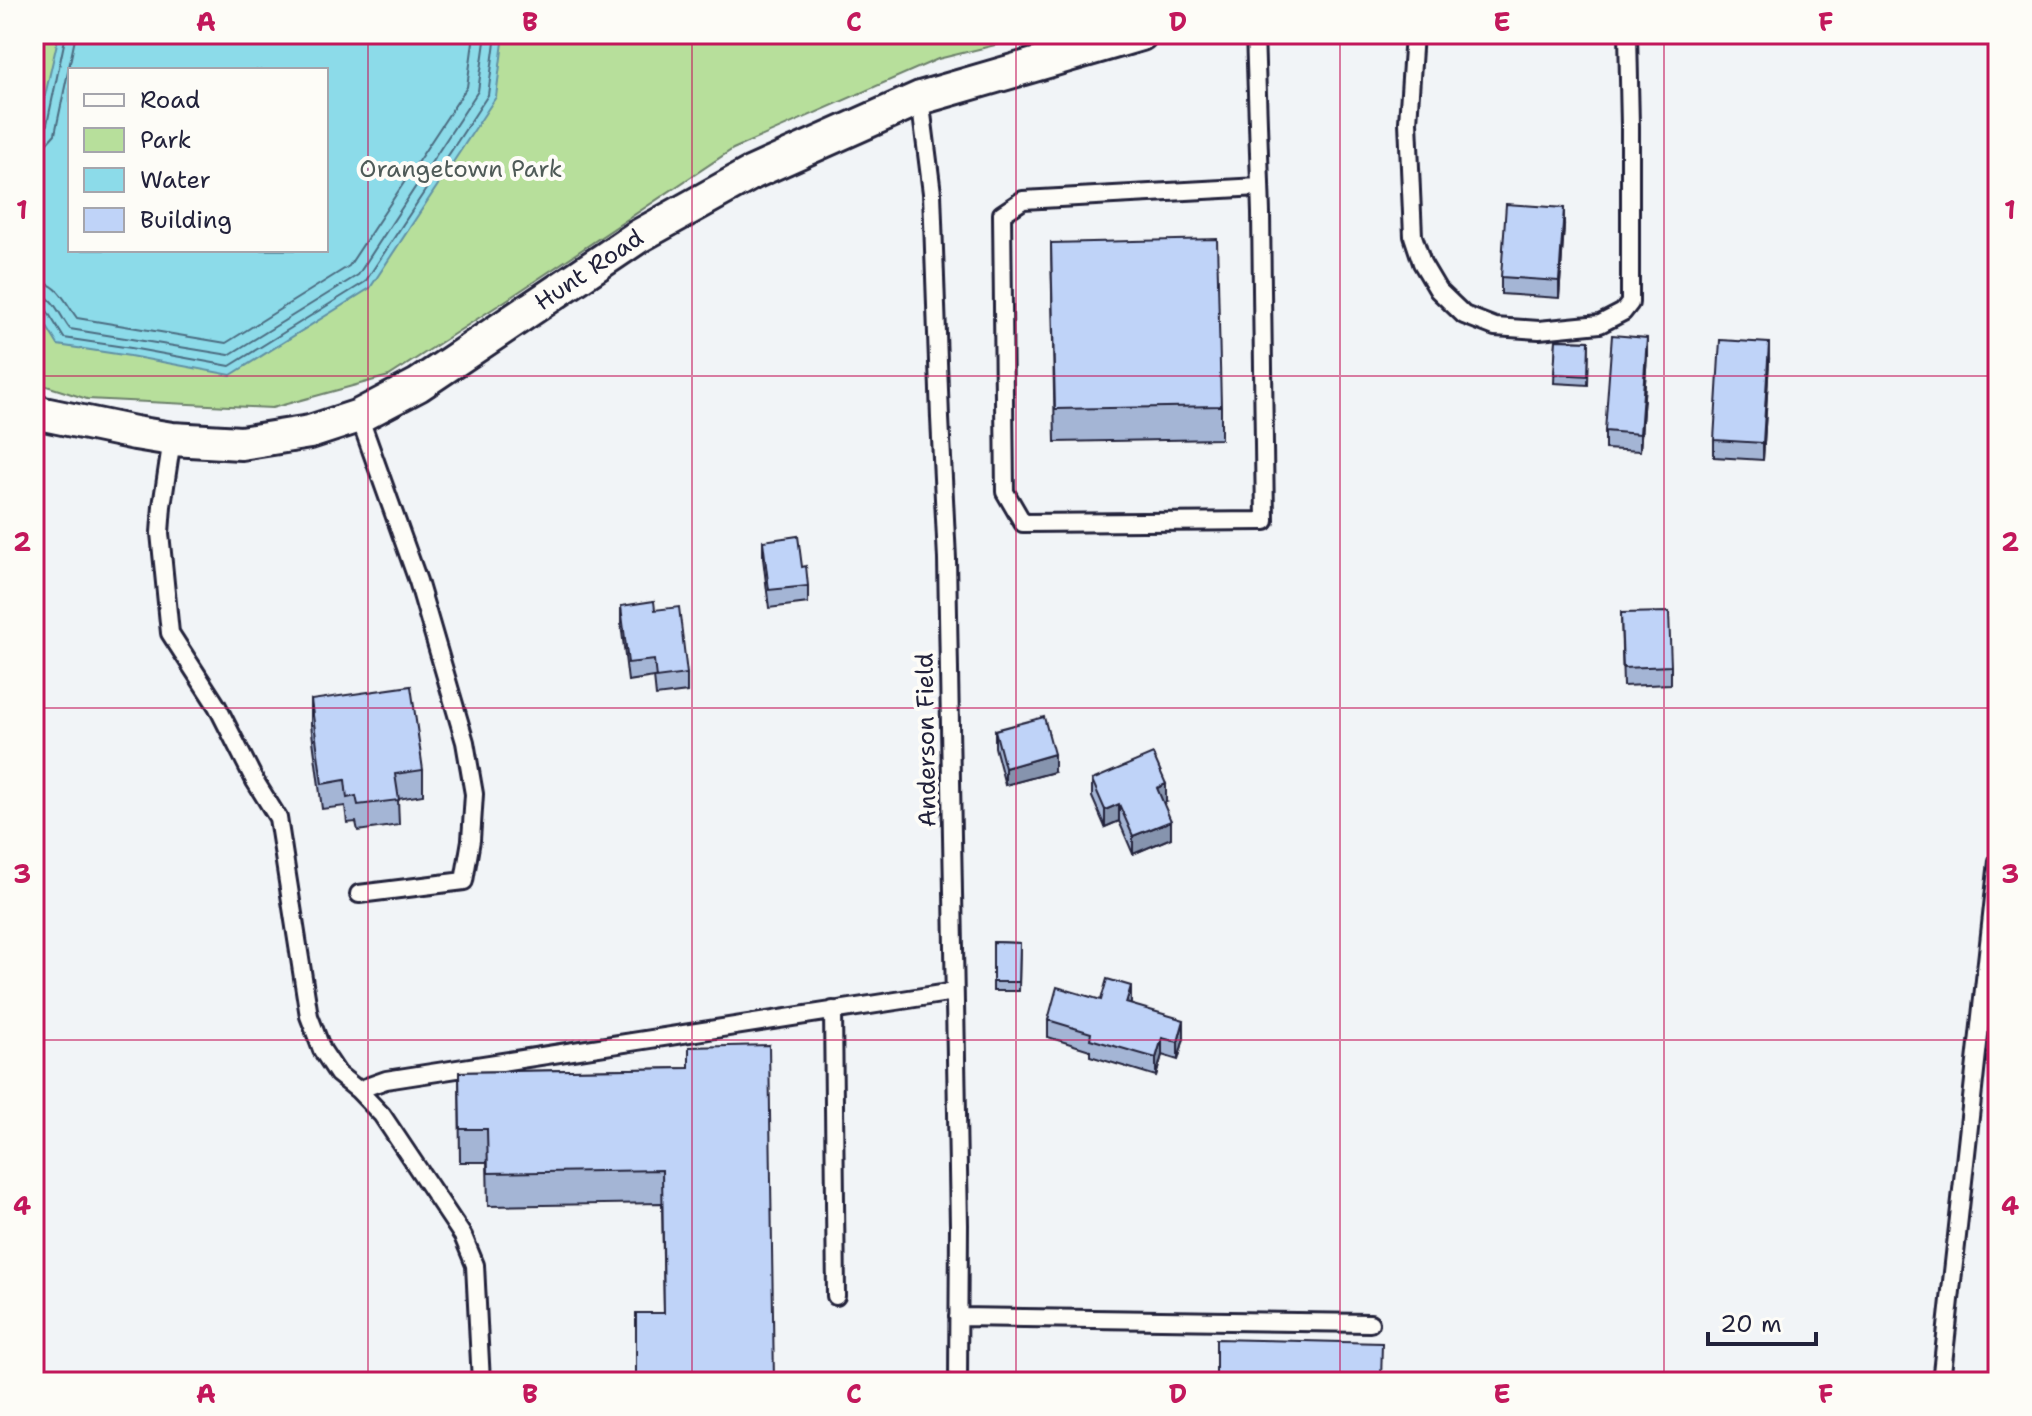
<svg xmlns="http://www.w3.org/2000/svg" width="2032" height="1416" font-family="'Shantell Sans',sans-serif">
<rect width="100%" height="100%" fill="#f1f4f7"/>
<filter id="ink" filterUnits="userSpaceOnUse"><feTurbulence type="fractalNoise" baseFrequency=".0125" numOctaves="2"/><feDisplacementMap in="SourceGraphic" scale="16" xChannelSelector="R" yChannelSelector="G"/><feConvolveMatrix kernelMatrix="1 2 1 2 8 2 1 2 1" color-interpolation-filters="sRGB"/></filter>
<g filter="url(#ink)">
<path fill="#b7df9b" stroke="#6c806b" stroke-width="2" fill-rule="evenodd" d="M 34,34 L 1040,34 L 938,59 L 733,149 L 508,299 L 389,376 L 272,408 L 87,399 L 34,382 ZM 70,70 L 326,70 L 326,250 L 70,250 Z"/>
<path fill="#8cdbe9" stroke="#6291a3" stroke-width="2" fill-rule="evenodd" d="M 59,34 L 504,34 L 496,97 L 370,288 L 231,375 L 130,356 L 58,345 L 34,306 L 34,144 ZM 70,70 L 326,70 L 326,250 L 70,250 Z"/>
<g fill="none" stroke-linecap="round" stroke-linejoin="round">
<path stroke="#4c6c81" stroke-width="2" d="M 34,136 L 41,135 L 46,129 L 66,34
M 34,146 L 46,144 L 55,134 L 76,34
M 34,281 C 59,282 64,301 77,318 L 226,343 L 349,266 L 467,87 L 474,34
M 34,293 C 54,294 59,315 70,329 L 229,355 L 358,275 L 478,91 L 486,34
M 34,303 L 44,306 L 64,338 L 131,348 L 230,366 L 365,282 L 488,95 L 496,34"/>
<defs>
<path id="service" d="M 1255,34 L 1261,213 L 1265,521 L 1023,523 L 1005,492 L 1002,214 L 1023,200 L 1259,187
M 1414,34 L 1408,122 L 1413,236 L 1422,263 L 1438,290 L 1464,315 L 1495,327 L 1539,330 L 1600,324 L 1623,312 L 1630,303 L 1630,126 L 1628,34
M 920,98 L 932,193 L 940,418 L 947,559 L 959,1225 L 958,1382
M 172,439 L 162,506 L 160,533 L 170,633 L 217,706 L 255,781 L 278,818 L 309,1016 L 322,1050 L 338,1074 L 358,1090 L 386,1080 L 954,992
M 359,894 L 464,881 L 471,840 L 474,794 L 465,742 L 418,581 L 359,416
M 833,1010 L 836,1296
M 358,1090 L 382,1115 L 463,1236 L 475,1265 L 481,1382
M 958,1317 L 1370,1323
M 1941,1382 L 1998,861"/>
<g id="minor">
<path id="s1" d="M 34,412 L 135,433 L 172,439 L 241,443 L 310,432 L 359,416 L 418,385 L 639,236 L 752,173 L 920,98 L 1141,34"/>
</g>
</defs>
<use href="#service" stroke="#22223b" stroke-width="22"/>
<use href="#minor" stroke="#22223b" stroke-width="38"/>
<use href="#service" stroke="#fdfcf7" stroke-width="16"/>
<use href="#minor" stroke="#fdfcf7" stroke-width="32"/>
</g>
<path fill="#a4b5d5" stroke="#22223b" stroke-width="2" d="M 1564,226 L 1559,298 L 1501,294 L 1501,277 Z
M 1051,243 L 1221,406 L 1221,439 L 1055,442 Z
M 1556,340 L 1589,341 L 1588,385 L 1554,383 Z
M 1647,355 L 1640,451 L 1605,449 L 1605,431 Z
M 1769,361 L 1763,460 L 1714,457 L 1714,440 Z
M 763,541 L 808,586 L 808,603 L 769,608 L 763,558 Z
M 621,606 L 655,610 L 687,674 L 687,692 L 656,696 L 654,677 L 628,681 L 621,623 Z
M 1621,613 L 1671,666 L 1671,684 L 1623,686 Z
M 311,700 L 423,770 L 423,795 L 398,799 L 399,825 L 358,831 L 356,822 L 347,823 L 345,806 L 322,809 L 311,725 Z
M 995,730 L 1054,772 L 1005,785 L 995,747 Z
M 1092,780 L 1166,802 L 1163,803 L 1171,838 L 1133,854 L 1119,821 L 1105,827 L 1092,797 Z
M 993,942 L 1020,943 L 1019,991 L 993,991 Z
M 1101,1000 L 1131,1005 L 1184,1038 L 1178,1060 L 1162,1055 L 1156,1076 L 1090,1056 L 1090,1050 L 1048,1037 L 1048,1020 Z
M 769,1045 L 664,1313 L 662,1203 L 488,1206 L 487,1162 L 460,1162 L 459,1072 L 689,1068 Z"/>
<path fill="#8694ae" stroke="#22223b" stroke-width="2" d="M 1564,208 L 1564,226 L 1559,298 L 1559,281 Z
M 1647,338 L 1647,355 L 1640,451 L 1640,434 Z
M 1769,343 L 1769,361 L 1763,460 L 1763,443 Z
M 1054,754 L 1054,772 L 1005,785 L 1005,768 Z
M 1166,784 L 1166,802 L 1157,805 L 1157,788 Z
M 1119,804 L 1119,821 L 1105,827 L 1105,810 Z
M 1171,821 L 1171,838 L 1133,854 L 1133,836 Z
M 1131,986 L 1131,1003 L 1126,1021 L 1126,1003 Z
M 1184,1020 L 1184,1038 L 1178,1060 L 1178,1042 Z
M 1162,1038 L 1162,1055 L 1156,1076 L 1156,1058 Z"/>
<path fill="#bfd3f8" stroke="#22223b" stroke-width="2" d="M 1506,204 L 1564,208 L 1559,281 L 1501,277 Z
M 1217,239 L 1221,406 L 1055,409 L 1051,243 Z
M 1612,335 L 1647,338 L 1640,434 L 1605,431 Z
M 1556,340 L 1589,341 L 1588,376 L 1554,374 Z
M 1720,340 L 1769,343 L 1763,443 L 1714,440 Z
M 798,536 L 802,567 L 806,566 L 808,586 L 769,590 L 763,541 Z
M 654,601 L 655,610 L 679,607 L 687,674 L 656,678 L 654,660 L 628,663 L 621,606 Z
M 1669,612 L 1671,666 L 1623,668 L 1621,613 Z
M 411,686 L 423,770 L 395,774 L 399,800 L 358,805 L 356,796 L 347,798 L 345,780 L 322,784 L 311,700 Z
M 1044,717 L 1054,754 L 1005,768 L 995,730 Z
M 1153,754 L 1166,784 L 1157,788 L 1171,821 L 1133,836 L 1119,804 L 1105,810 L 1092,780 Z
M 993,942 L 1020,943 L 1019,982 L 993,982 Z
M 1107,979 L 1131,986 L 1126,1003 L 1184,1020 L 1178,1042 L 1162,1038 L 1156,1058 L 1090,1039 L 1091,1033 L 1048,1020 L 1057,987 L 1101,1000 Z
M 769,1045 L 774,1382 L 636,1382 L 636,1313 L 664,1313 L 662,1170 L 488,1173 L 487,1129 L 460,1129 L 459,1072 L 689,1068 L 689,1047 Z
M 1216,1339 L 1382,1343 L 1381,1382 L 1216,1382 Z"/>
</g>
<path fill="none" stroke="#c2185b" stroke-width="2" stroke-opacity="0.55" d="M 368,34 L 368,1382M 692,34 L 692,1382M 1016,34 L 1016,1382M 1340,34 L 1340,1382M 1664,34 L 1664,1382M 34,376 L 1998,376M 34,708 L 1998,708M 34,1040 L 1998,1040"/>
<g text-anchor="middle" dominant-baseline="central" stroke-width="8" stroke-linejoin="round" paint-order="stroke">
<g font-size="24" fill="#4f5b58" stroke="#fdfcf7">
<text x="461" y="169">Orangetown Park</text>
</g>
<g font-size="24" fill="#22223b" stroke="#fdfcf7">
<text stroke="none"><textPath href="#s1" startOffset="604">Hunt Road</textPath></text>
<text transform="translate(926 740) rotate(-91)">Anderson Field</text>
</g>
</g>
<rect width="2032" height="1416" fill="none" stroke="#fdfcf7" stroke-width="88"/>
<rect x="68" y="68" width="260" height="184" fill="#fdfcf7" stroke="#a5a5ac" stroke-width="2"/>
<rect x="84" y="94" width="40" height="12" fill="#fdfcf7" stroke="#a5a5ac" stroke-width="2"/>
<text x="140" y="108" font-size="24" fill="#22223b">Road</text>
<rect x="84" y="128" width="40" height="24" fill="#b7df9b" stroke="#a5a5ac" stroke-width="2"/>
<text x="140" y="148" font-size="24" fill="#22223b">Park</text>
<rect x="84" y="168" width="40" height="24" fill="#8cdbe9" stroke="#a5a5ac" stroke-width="2"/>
<text x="140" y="188" font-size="24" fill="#22223b">Water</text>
<rect x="84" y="208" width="40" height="24" fill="#bfd3f8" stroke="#a5a5ac" stroke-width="2"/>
<text x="140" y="228" font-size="24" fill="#22223b">Building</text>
<path d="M1708 1332v12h108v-12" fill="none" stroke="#22223b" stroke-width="4"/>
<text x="1720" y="1332" font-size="24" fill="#22223b" stroke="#fdfcf7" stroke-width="6" paint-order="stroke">20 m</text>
<rect x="44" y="44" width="1944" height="1328" fill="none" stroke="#c2185b" stroke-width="3"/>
<g font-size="26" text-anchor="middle" font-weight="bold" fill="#c2185b">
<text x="206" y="31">A</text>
<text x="530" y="31">B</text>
<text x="854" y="31">C</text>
<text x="1178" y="31">D</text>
<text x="1502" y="31">E</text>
<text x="1826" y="31">F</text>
<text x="22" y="219">1</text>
<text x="2010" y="219">1</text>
<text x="22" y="551">2</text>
<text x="2010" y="551">2</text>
<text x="22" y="883">3</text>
<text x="2010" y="883">3</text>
<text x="22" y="1215">4</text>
<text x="2010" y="1215">4</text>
<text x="206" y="1403">A</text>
<text x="530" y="1403">B</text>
<text x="854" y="1403">C</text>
<text x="1178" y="1403">D</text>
<text x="1502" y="1403">E</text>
<text x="1826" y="1403">F</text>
</g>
</svg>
